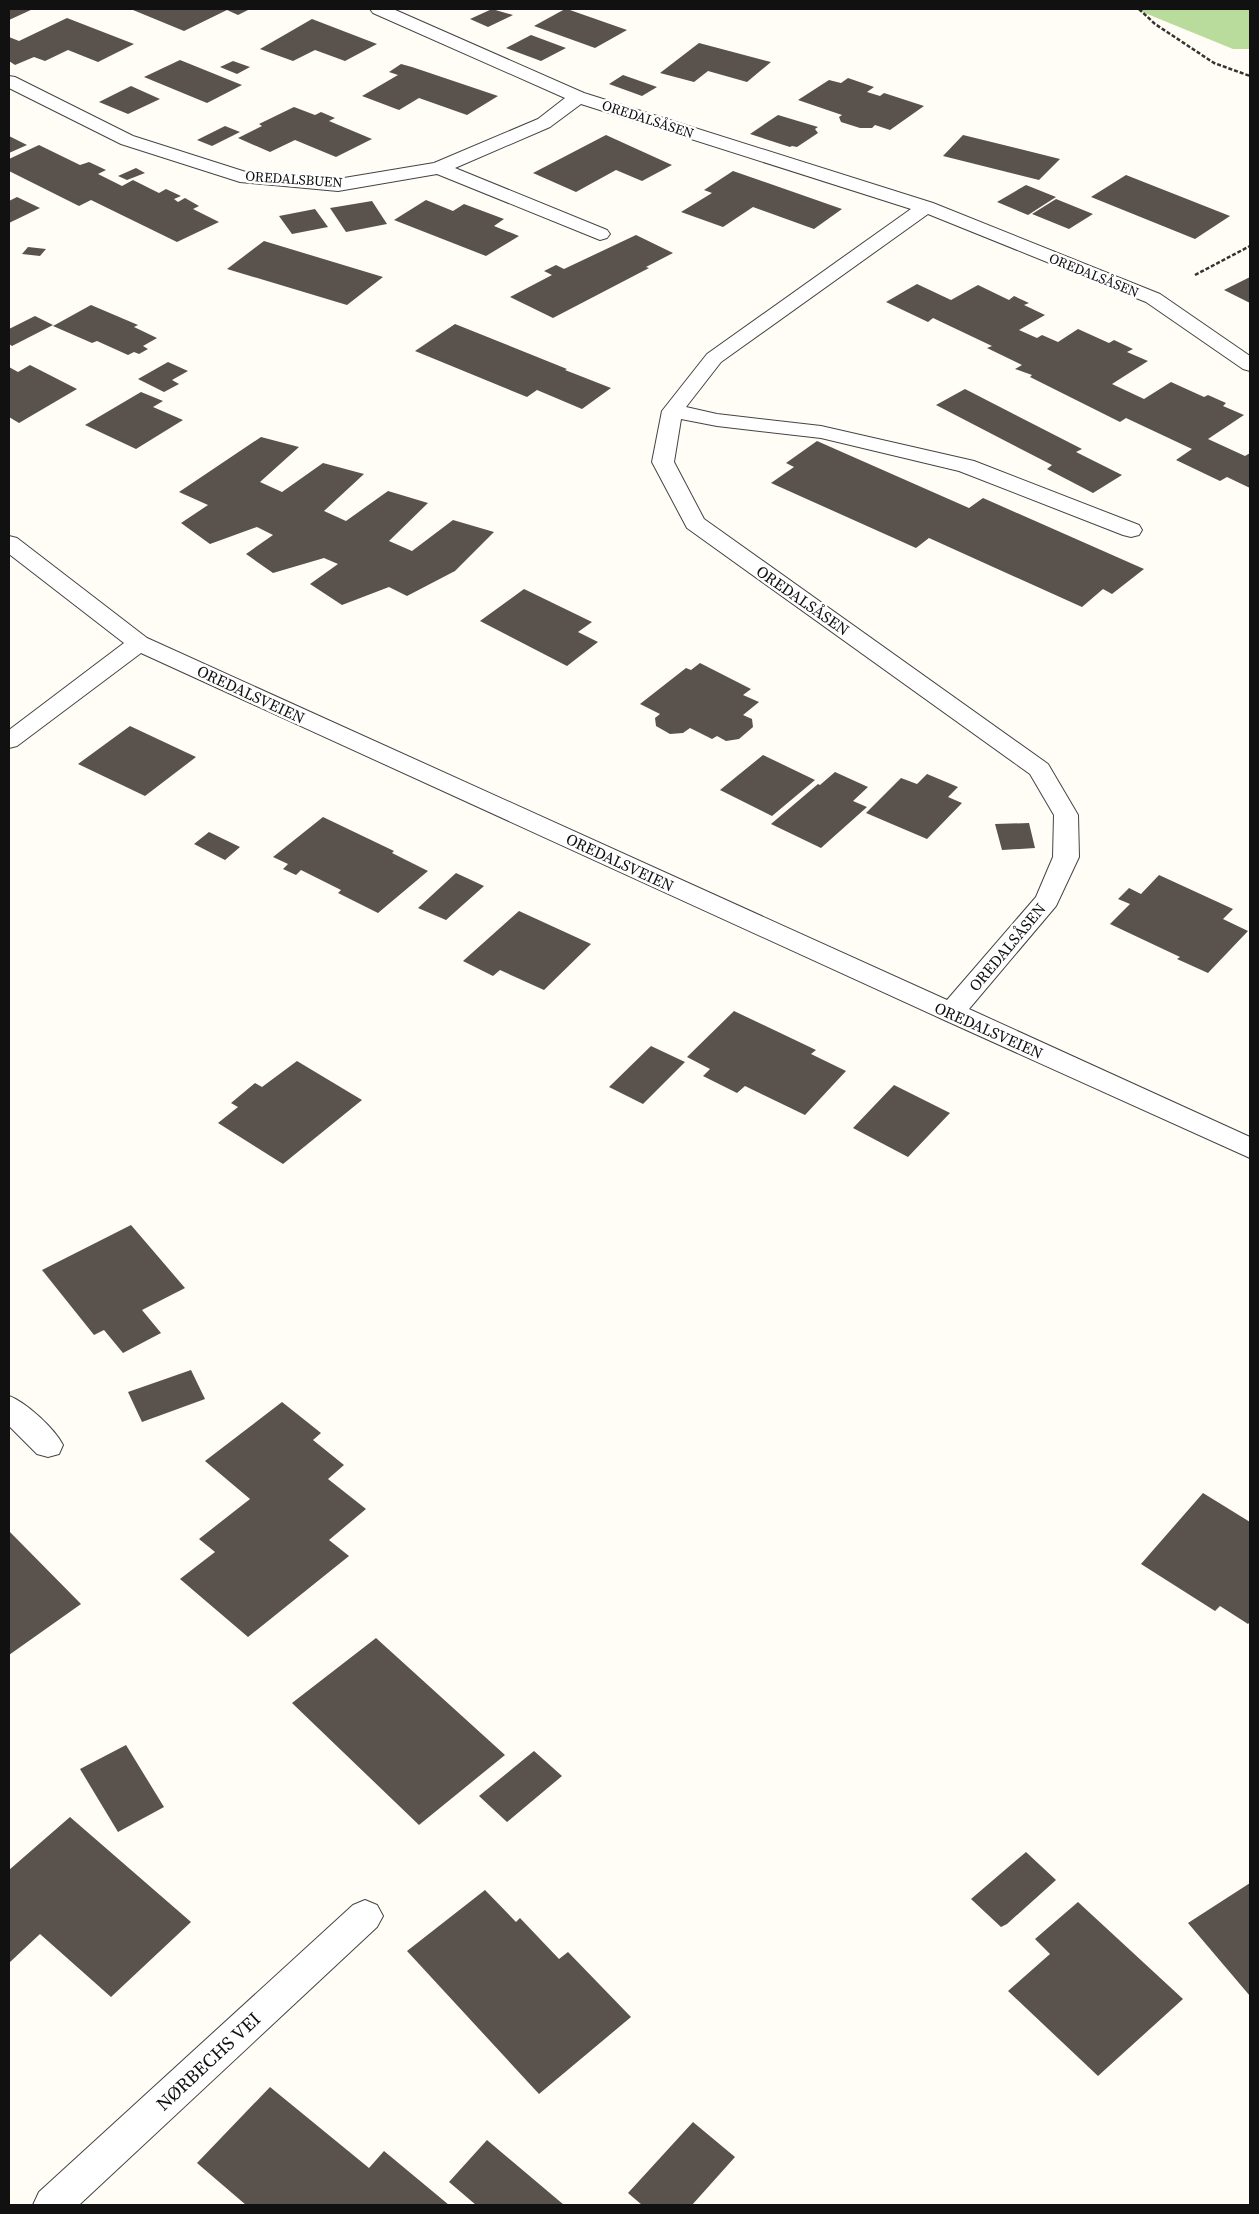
<svg xmlns="http://www.w3.org/2000/svg" width="1259" height="2214" font-family="'Source Serif 4',serif">
<rect width="100%" height="100%" fill="#fffdf5"/>
<path fill="#b9dc9c" d="M 1135,9 L 1250,9 L 1250,49 L 1233,49 Z"/>
<path fill="#5a524d" d="M 9,9 L 33,9 L 9,20 Z
M 135,9 L 250,9 L 238,15 L 227,10 L 184,31 L 133,10 Z
M 492,9 L 513,15 L 488,27 L 470,19 Z
M 565,9 L 567,9 L 627,30 L 595,48 L 534,26 Z
M 67,18 L 134,44 L 98,62 L 68,50 L 45,61 L 34,57 L 15,65 L 9,61 L 9,37 L 19,41 Z
M 312,19 L 377,44 L 345,61 L 315,50 L 293,61 L 260,49 Z
M 531,35 L 566,48 L 541,61 L 506,48 Z
M 699,43 L 771,62 L 747,82 L 708,71 L 694,82 L 660,73 Z
M 180,60 L 242,85 L 207,103 L 144,77 Z
M 233,61 L 250,67 L 237,74 L 220,67 Z
M 401,64 L 412,67 L 498,96 L 467,115 L 419,98 L 399,110 L 362,96 L 398,75 L 389,72 Z
M 623,75 L 657,87 L 642,96 L 609,84 Z
M 848,78 L 874,87 L 867,92 L 880,96 L 884,93 L 924,106 L 890,130 L 875,125 L 872,128 L 860,128 L 841,122 L 839,117 L 842,115 L 798,100 L 829,80 L 841,83 Z
M 131,86 L 160,99 L 128,114 L 99,102 Z
M 294,107 L 315,115 L 321,112 L 335,118 L 329,121 L 372,139 L 336,157 L 295,140 L 270,152 L 238,138 L 262,126 L 259,124 Z
M 778,115 L 818,127 L 815,129 L 818,133 L 797,147 L 792,146 L 790,147 L 750,134 Z
M 225,126 L 240,132 L 212,146 L 197,140 Z
M 606,135 L 672,165 L 642,181 L 616,170 L 576,192 L 533,173 Z
M 963,135 L 1060,159 L 1039,180 L 943,156 Z
M 9,136 L 27,145 L 9,153 Z
M 39,145 L 80,165 L 89,162 L 106,170 L 98,174 L 122,186 L 133,180 L 159,193 L 166,189 L 181,196 L 174,199 L 178,202 L 185,198 L 199,206 L 193,209 L 219,222 L 177,242 L 91,200 L 79,206 L 9,171 L 9,159 Z
M 136,168 L 145,173 L 127,180 L 118,176 Z
M 733,171 L 842,209 L 814,229 L 753,207 L 723,227 L 681,212 L 712,193 L 704,190 Z
M 1126,175 L 1230,216 L 1195,239 L 1091,197 Z
M 1026,185 L 1056,197 L 1028,215 L 997,202 Z
M 17,197 L 40,208 L 9,223 L 9,201 Z
M 1056,199 L 1093,214 L 1069,229 L 1032,214 Z
M 426,200 L 453,211 L 464,204 L 504,219 L 494,226 L 519,236 L 486,256 L 394,220 Z
M 372,201 L 387,224 L 346,232 L 330,208 Z
M 315,209 L 328,227 L 292,234 L 279,216 Z
M 636,235 L 673,253 L 646,267 L 649,268 L 553,318 L 510,297 L 552,275 L 544,271 L 556,265 L 564,269 Z
M 264,241 L 383,277 L 347,305 L 227,269 Z
M 28,247 L 46,249 L 40,256 L 22,254 Z
M 1250,277 L 1250,303 L 1224,290 Z
M 917,284 L 951,300 L 978,285 L 1009,300 L 1014,296 L 1029,303 L 1024,305 L 1045,315 L 1019,330 L 1037,338 L 1042,335 L 1058,342 L 1078,329 L 1109,343 L 1114,340 L 1133,349 L 1127,352 L 1148,361 L 1112,384 L 1144,399 L 1171,382 L 1204,397 L 1208,395 L 1226,403 L 1223,406 L 1244,415 L 1208,439 L 1245,456 L 1250,453 L 1250,488 L 1227,477 L 1220,481 L 1176,460 L 1192,449 L 1126,418 L 1120,422 L 1030,377 L 1032,375 L 1015,369 L 1022,365 L 987,348 L 992,346 L 933,318 L 928,322 L 886,302 Z
M 91,305 L 138,325 L 134,327 L 157,338 L 143,346 L 148,349 L 139,354 L 134,352 L 128,355 L 97,341 L 92,343 L 53,326 Z
M 35,316 L 53,325 L 12,346 L 9,344 L 9,329 Z
M 455,324 L 567,369 L 565,370 L 611,388 L 582,409 L 537,390 L 527,397 L 415,351 Z
M 168,362 L 188,371 L 172,380 L 179,384 L 164,392 L 138,379 Z
M 30,365 L 77,389 L 19,423 L 9,417 L 9,367 L 18,372 Z
M 965,389 L 1082,449 L 1076,452 L 1122,475 L 1093,493 L 1047,469 L 1052,465 L 936,405 Z
M 141,392 L 163,401 L 153,407 L 183,420 L 136,449 L 85,425 Z
M 261,437 L 299,447 L 260,482 L 282,492 L 323,463 L 364,474 L 324,511 L 346,521 L 388,491 L 428,503 L 389,541 L 412,551 L 453,520 L 494,532 L 455,571 L 407,596 L 389,587 L 342,605 L 310,584 L 338,564 L 324,558 L 273,573 L 246,554 L 273,535 L 257,527 L 210,544 L 181,523 L 208,505 L 179,492 Z
M 817,441 L 969,508 L 983,498 L 1144,569 L 1112,594 L 1103,589 L 1082,607 L 929,538 L 916,548 L 771,483 L 794,467 L 786,463 Z
M 524,589 L 592,622 L 578,632 L 598,642 L 567,666 L 480,621 Z
M 700,663 L 751,689 L 743,695 L 759,702 L 743,715 L 752,719 L 753,727 L 739,739 L 726,741 L 717,736 L 712,739 L 690,728 L 683,733 L 670,734 L 656,726 L 655,718 L 660,714 L 640,704 L 686,668 L 691,670 Z
M 130,726 L 196,757 L 145,796 L 78,764 Z
M 763,755 L 815,780 L 772,816 L 720,790 Z
M 835,772 L 868,787 L 853,801 L 867,807 L 821,848 L 771,824 L 818,784 L 820,785 Z
M 927,774 L 958,787 L 948,797 L 962,803 L 927,839 L 866,813 L 901,778 L 917,784 Z
M 323,817 L 394,851 L 392,853 L 428,871 L 378,913 L 338,893 L 341,890 L 301,870 L 296,875 L 283,869 L 288,864 L 273,857 Z
M 1029,823 L 1035,848 L 1002,850 L 995,824 Z
M 209,832 L 240,847 L 225,860 L 194,844 Z
M 456,873 L 484,886 L 446,920 L 418,908 Z
M 1159,875 L 1233,909 L 1223,919 L 1248,931 L 1208,973 L 1177,959 L 1180,957 L 1110,924 L 1130,904 L 1118,899 L 1129,888 L 1141,894 Z
M 519,911 L 591,944 L 544,990 L 500,970 L 493,976 L 463,961 Z
M 734,1011 L 816,1050 L 811,1054 L 846,1071 L 805,1115 L 745,1086 L 737,1093 L 703,1076 L 710,1069 L 687,1057 Z
M 651,1046 L 685,1062 L 643,1104 L 609,1087 Z
M 297,1061 L 362,1100 L 283,1164 L 218,1123 L 238,1107 L 231,1103 L 255,1083 L 262,1087 Z
M 894,1085 L 950,1113 L 908,1157 L 853,1128 Z
M 131,1225 L 185,1288 L 142,1310 L 161,1333 L 123,1353 L 104,1330 L 94,1335 L 42,1270 Z
M 191,1370 L 205,1399 L 142,1422 L 128,1392 Z
M 282,1402 L 321,1433 L 313,1440 L 344,1465 L 328,1479 L 366,1509 L 329,1540 L 349,1556 L 248,1637 L 180,1579 L 215,1552 L 199,1539 L 250,1499 L 205,1461 Z
M 1203,1493 L 1250,1522 L 1250,1622 L 1248,1624 L 1220,1606 L 1215,1611 L 1141,1564 Z
M 9,1531 L 81,1604 L 9,1655 Z
M 376,1638 L 505,1755 L 419,1825 L 292,1703 Z
M 126,1745 L 164,1807 L 118,1832 L 80,1769 Z
M 534,1751 L 562,1776 L 507,1822 L 479,1796 Z
M 70,1817 L 191,1922 L 111,1997 L 40,1934 L 9,1963 L 9,1870 Z
M 1026,1852 L 1056,1880 L 1007,1924 L 1001,1927 L 971,1899 Z
M 1250,1883 L 1250,1996 L 1188,1923 Z
M 485,1890 L 516,1922 L 520,1918 L 559,1959 L 568,1952 L 631,2017 L 539,2094 L 407,1951 Z
M 1078,1902 L 1183,1999 L 1098,2076 L 1008,1991 L 1050,1954 L 1035,1939 Z
M 270,2087 L 369,2168 L 384,2151 L 449,2205 L 246,2205 L 197,2163 Z
M 693,2122 L 735,2157 L 692,2205 L 642,2205 L 628,2193 Z
M 487,2140 L 564,2205 L 476,2205 L 449,2182 Z"/>
<g fill="none" stroke-linecap="round" stroke-linejoin="round">
<defs>
<path id="minor" d="M 370,9 L 393,9 L 584,93 L 933,203 L 1160,294 L 1250,356 L 1250,371 L 1243,369 L 1146,302 L 928,214 L 721,362 L 686,407 L 717,414 L 821,426 L 974,461 L 1139,525 L 1142,530 L 1139,535 L 1131,537 L 1123,535 L 959,471 L 821,438 L 717,426 L 681,419 L 674,462 L 704,519 L 1048,764 L 1078,815 L 1079,857 L 1056,906 L 969,1009 L 1250,1137 L 1250,1158 L 942,1019 L 141,653 L 17,746 L 9,748 L 9,730 L 124,643 L 9,554 L 9,536 L 17,538 L 147,638 L 947,1000 L 1036,897 L 1053,857 L 1054,815 L 1030,774 L 687,528 L 652,462 L 662,411 L 707,354 L 911,209 L 581,104 L 550,127 L 455,168 L 607,230 L 610,234 L 607,238 L 600,240 L 437,174 L 338,191 L 240,182 L 121,144 L 9,88 L 9,76 L 15,77 L 133,136 L 249,173 L 338,179 L 434,163 L 538,119 L 565,98 L 373,13 Z
M 9,1396 C 26,1402 55,1429 63,1445 L 59,1454 L 48,1457 L 37,1454 L 9,1426 Z
M 365,1900 L 377,1905 L 383,1916 L 377,1927 L 79,2205 L 33,2205 L 39,2192 L 353,1905 Z"/>
</defs>
<use href="#minor" stroke="#444" stroke-width="2"/>
<path stroke="#333" stroke-width="2.5" stroke-dasharray="4 2" stroke-linecap="butt" d="M 1139,9 L 1155,24 L 1214,63 L 1250,76
M 1195,275 L 1250,246"/>
<use href="#minor" fill="#fff" fill-rule="evenodd"/>
</g>
<g text-anchor="middle" dominant-baseline="central" stroke-width="5" stroke-linejoin="round" paint-order="stroke">
<g font-size="14" fill="#111" stroke="#fff">
<text transform="translate(648 119) rotate(18)">OREDALSÅSEN</text>
<text transform="translate(294 179) rotate(4)">OREDALSBUEN</text>
<text transform="translate(1094 275) rotate(22)">OREDALSÅSEN</text>
</g>
<g font-size="16" fill="#111" stroke="#fff">
<text transform="translate(803 600) rotate(35)">OREDALSÅSEN</text>
<text transform="translate(251 694) rotate(25)">OREDALSVEIEN</text>
<text transform="translate(620 862) rotate(25)">OREDALSVEIEN</text>
<text transform="translate(1007 947) rotate(-50)">OREDALSÅSEN</text>
<text transform="translate(989 1030) rotate(24)">OREDALSVEIEN</text>
</g>
<g font-size="19" fill="#111" stroke="#fff">
<text transform="translate(208 2061) rotate(-43)">NØRBECHS VEI</text>
</g>
</g>
<rect width="1259" height="2214" fill="none" stroke="#111111" stroke-width="20"/>
</svg>
